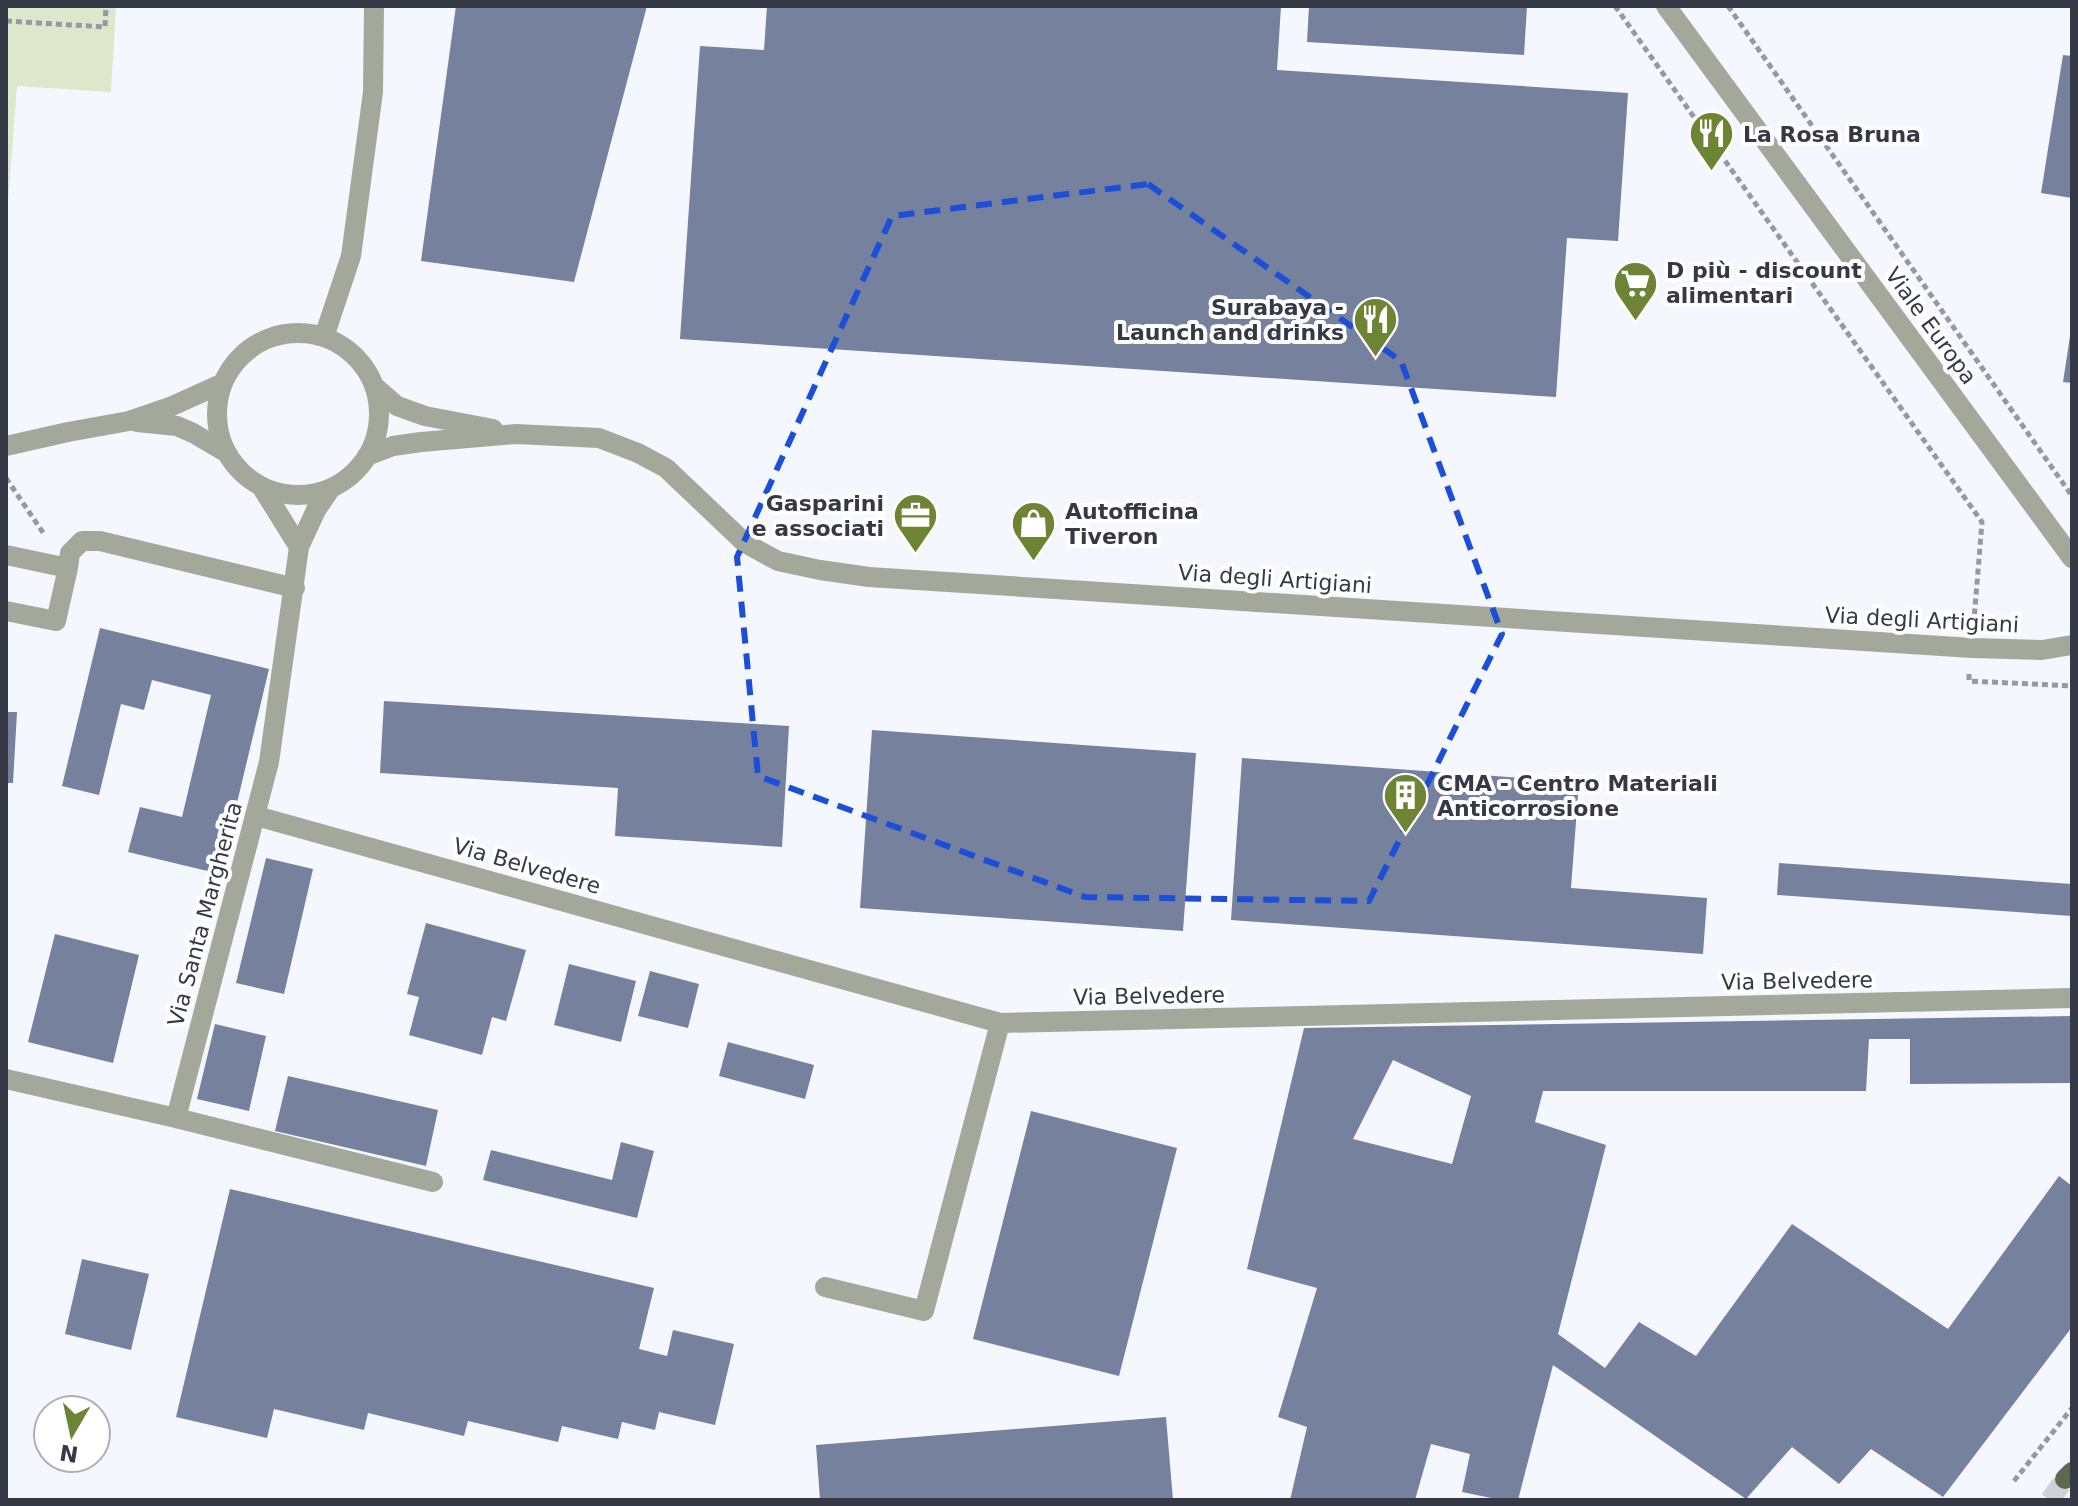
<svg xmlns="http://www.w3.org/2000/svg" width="2078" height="1506" font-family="'DejaVu Sans',sans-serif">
<rect width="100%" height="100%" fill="#f4f7fd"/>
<path fill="#dee7cc" d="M 6,6 L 116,6 L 111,92 L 17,86 L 6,229 Z"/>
<path fill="#76819e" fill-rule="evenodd" d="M 456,6 L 647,6 L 574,282 L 421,261 Z
M 767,6 L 1281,6 L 1277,70 L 1628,93 L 1618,241 L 1567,238 L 1556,397 L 680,339 L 700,46 L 764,50 Z
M 1309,6 L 1527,6 L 1524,55 L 1307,42 Z
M 2063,55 L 2072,56 L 2072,198 L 2041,193 Z
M 2070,336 L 2072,336 L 2072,383 L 2063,382 Z
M 100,628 L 269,669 L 220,874 L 128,852 L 140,807 L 182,817 L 211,695 L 152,680 L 144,710 L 121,704 L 99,795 L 62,786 Z
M 384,701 L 789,726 L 782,847 L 615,836 L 618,788 L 380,773 Z
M 6,712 L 17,712 L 13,783 L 6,783 Z
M 872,730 L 1196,753 L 1183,931 L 860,908 Z
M 1242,758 L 1579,782 L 1571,888 L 1707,898 L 1703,954 L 1231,920 Z
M 266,858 L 313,869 L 284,994 L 236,983 Z
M 1779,863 L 2072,884 L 2072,916 L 1777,895 Z
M 426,923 L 526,950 L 506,1021 L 492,1017 L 482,1055 L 409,1035 L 419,997 L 407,994 Z
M 55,934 L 139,955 L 113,1063 L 28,1042 Z
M 569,964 L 636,981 L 621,1042 L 554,1025 Z
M 650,971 L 699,984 L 688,1028 L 638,1016 Z
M 2072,1016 L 2072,1083 L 1910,1084 L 1910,1039 L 1869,1039 L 1866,1091 L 1543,1091 L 1535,1122 L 1606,1145 L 1558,1334 L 1605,1368 L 1639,1322 L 1696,1356 L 1792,1224 L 1948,1329 L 2059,1176 L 2072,1186 L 2072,1327 L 1943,1497 L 1871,1449 L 1839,1484 L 1792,1447 L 1746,1499 L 1553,1365 L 1518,1500 L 1501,1500 L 1462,1492 L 1470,1454 L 1431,1444 L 1415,1500 L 1290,1500 L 1307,1427 L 1278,1417 L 1317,1288 L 1247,1269 L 1304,1028 ZM 1393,1060 L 1471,1096 L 1452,1164 L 1353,1139 Z
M 215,1024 L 266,1036 L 249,1111 L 197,1099 Z
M 728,1042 L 814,1065 L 805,1099 L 719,1076 Z
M 288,1076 L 438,1110 L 426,1166 L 275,1131 Z
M 1031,1111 L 1177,1148 L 1119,1376 L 973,1339 Z
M 621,1142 L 654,1151 L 637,1218 L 483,1180 L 491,1150 L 612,1180 Z
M 230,1189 L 654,1288 L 639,1349 L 667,1356 L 673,1330 L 734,1344 L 715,1425 L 659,1412 L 655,1430 L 622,1422 L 618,1439 L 562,1426 L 558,1442 L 468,1421 L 464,1436 L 368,1413 L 364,1430 L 274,1409 L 267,1438 L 176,1417 Z
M 82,1259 L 149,1274 L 131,1350 L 65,1334 Z
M 1166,1417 L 1173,1500 L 820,1500 L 816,1445 Z"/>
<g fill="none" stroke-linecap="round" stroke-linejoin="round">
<path stroke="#ced1d8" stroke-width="20" stroke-dasharray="20 10" stroke-linecap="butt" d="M 2050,1500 L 2065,1479"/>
<path stroke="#9599a2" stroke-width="5" stroke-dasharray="6 4" stroke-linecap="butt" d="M 1615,6 L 1982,522 L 1974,620
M 1728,6 L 2072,496
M 6,21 L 105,27 L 106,6
M 6,478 L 44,534
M 1969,674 L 1969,681 L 2072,686
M 2014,1481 L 2072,1408"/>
<path stroke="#a3a89a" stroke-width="20" d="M 1666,6 L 2072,558
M217 414a81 81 0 1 1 162 0a81 81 0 1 1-162 0Z
M 324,337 L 351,256 L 373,92 L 374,6
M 374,386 L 397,406 L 425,416 L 493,429
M 137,422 L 177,426 L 193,433 L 227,453
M 6,446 L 68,432 L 129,421 L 170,407 L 223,383
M 367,456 L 393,446 L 421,442 L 516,434 L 599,438 L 638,453 L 666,468 L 745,543 L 778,561 L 820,570 L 869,577 L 1972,648 L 2042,650 L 2072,645
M 261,486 L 299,547
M 6,555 L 68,568 L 56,621 L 6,611
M 68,568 L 70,553 L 82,541 L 100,541 L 295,588
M 256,816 L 1000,1023 L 2072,998
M 6,1079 L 176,1118 L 269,762 L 299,547 L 316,510 L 331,488
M 176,1118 L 433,1182
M 825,1287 L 924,1311 L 1000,1023"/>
<path stroke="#5f674f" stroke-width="20" d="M 2065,1479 L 2072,1472"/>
</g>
<path fill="none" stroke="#1d4ed8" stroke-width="6" stroke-dasharray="16 10" stroke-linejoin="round" d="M 1148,184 L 1401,361 L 1502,634 L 1369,901 L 1085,897 L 758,776 L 737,557 L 892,216 Z"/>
<defs>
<symbol id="restaurant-pin" viewBox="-11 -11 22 30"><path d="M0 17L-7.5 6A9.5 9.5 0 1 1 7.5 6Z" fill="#6e8435" stroke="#fff"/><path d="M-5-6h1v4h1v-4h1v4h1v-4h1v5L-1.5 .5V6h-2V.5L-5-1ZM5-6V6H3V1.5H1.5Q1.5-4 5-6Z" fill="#fff"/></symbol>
<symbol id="supermarket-pin" viewBox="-11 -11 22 30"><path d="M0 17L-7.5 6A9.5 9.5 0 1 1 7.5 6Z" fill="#6e8435" stroke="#fff"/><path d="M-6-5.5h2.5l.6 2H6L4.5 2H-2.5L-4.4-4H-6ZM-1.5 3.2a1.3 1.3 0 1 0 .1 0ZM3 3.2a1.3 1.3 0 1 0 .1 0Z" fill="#fff"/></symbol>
<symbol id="office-pin" viewBox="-11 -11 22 30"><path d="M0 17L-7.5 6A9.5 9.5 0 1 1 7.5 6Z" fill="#6e8435" stroke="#fff"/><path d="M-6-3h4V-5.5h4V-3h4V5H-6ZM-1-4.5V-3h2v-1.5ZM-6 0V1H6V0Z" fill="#fff"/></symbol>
<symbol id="shop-pin" viewBox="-11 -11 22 30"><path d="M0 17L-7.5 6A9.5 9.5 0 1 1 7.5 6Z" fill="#6e8435" stroke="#fff"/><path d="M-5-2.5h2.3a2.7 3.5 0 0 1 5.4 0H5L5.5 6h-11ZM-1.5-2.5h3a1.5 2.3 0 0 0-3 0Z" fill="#fff"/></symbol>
<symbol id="building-pin" viewBox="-11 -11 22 30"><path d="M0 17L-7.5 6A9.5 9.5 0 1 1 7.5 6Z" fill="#6e8435" stroke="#fff"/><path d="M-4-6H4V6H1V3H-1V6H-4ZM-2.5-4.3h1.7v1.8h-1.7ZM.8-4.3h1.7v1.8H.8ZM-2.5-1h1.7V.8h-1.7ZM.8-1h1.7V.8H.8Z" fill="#fff"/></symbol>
</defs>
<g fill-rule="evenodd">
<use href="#restaurant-pin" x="1686" y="108" width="51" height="69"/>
<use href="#supermarket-pin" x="1610" y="258" width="51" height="69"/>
<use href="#restaurant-pin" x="1350" y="294" width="51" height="69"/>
<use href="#office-pin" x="890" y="490" width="51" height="69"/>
<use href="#shop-pin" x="1008" y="498" width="51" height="69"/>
<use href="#building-pin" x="1380" y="770" width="51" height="69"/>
</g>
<g text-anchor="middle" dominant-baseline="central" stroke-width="8" stroke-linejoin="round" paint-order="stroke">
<g font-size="22" font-weight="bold" fill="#343945" stroke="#fff" text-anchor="start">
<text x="1743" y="134">La Rosa Bruna</text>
<text x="1666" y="270">D più - discount<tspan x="1666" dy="25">alimentari</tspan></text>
<text x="1344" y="307" text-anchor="end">Surabaya -<tspan x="1344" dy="25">Launch and drinks</tspan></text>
<text x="884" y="503" text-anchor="end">Gasparini<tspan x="884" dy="25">e associati</tspan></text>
<text x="1065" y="511">Autofficina<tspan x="1065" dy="25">Tiveron</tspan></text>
<text x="1437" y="783">CMA - Centro Materiali<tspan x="1437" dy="25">Anticorrosione</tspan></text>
</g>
<g font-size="22" fill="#343945" stroke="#fff">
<text transform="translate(1931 326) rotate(54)">Viale Europa</text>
<text transform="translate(1275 579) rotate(4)">Via degli Artigiani</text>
<text transform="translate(1922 620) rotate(3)">Via degli Artigiani</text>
<text transform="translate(527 866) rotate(16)">Via Belvedere</text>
<text transform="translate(205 914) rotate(-75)">Via Santa Margherita</text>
<text transform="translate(1797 981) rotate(-1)">Via Belvedere</text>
<text transform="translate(1149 996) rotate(-1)">Via Belvedere</text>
</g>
</g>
<rect width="2078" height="1506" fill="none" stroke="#343945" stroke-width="16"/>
<g transform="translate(72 1434) rotate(189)"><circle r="38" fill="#ffffff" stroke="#aeb0b5" stroke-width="2"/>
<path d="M0-6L14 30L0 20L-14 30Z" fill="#6e8435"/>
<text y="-12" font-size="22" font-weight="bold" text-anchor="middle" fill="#343945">N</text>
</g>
</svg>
